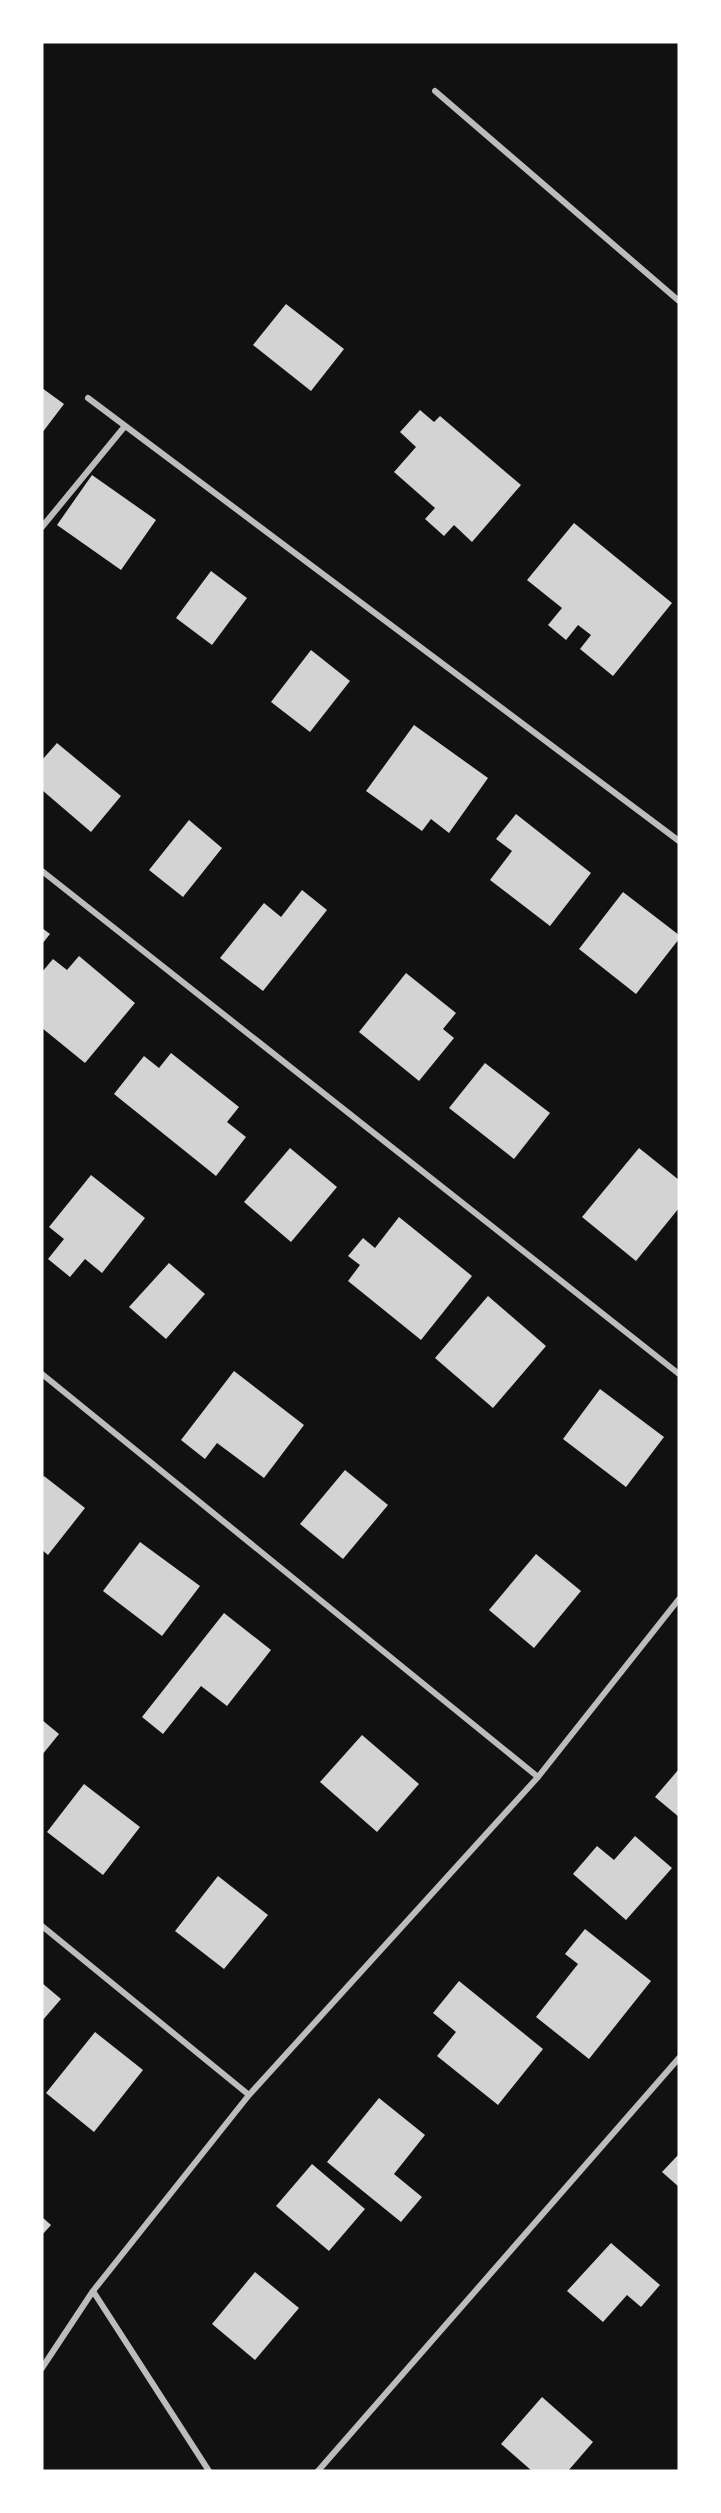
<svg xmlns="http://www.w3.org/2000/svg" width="721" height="2513" font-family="Raleway,sans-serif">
<rect width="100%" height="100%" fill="#111"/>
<path fill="#d3d3d3" d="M 286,304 L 344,349 L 311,391 L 253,345 Z
M 42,388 L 64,404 L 42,433 Z
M 420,410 L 434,422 L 440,416 L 521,485 L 472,542 L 454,525 L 444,536 L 425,519 L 435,508 L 394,472 L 416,447 L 400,432 Z
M 92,475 L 156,520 L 121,570 L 57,525 Z
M 574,523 L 672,603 L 613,676 L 580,649 L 591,635 L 578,625 L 566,640 L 548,625 L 562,608 L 527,580 Z
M 211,571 L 247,598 L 212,645 L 176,618 Z
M 311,650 L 350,681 L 310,732 L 271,702 Z
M 414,725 L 488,778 L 449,833 L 431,819 L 422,831 L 366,791 Z
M 57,743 L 121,796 L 91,832 L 42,790 L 42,760 Z
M 516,814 L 591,873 L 550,926 L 490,880 L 512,851 L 496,839 Z
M 189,820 L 222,848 L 183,897 L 149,870 Z
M 302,890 L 327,910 L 263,991 L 220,958 L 264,903 L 281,917 Z
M 623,892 L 679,935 L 679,939 L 636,994 L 579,949 Z
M 42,928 L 50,934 L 42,944 Z
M 79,956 L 135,1003 L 85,1063 L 42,1028 L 42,972 L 53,959 L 67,970 Z
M 406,973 L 456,1013 L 443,1029 L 454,1038 L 419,1081 L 359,1032 Z
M 171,1053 L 239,1107 L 227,1122 L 246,1137 L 216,1176 L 114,1094 L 144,1056 L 159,1068 Z
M 485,1063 L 550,1113 L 514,1159 L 449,1108 Z
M 290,1148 L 337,1187 L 291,1242 L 244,1202 Z
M 639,1148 L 679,1180 L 679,1208 L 636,1261 L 582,1217 Z
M 91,1175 L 145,1218 L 102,1273 L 85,1259 L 70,1277 L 48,1259 L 64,1239 L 49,1227 Z
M 399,1217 L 472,1276 L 421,1340 L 348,1281 L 360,1265 L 348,1256 L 363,1238 L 375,1248 Z
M 169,1263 L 205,1294 L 166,1339 L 129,1307 Z
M 488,1296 L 546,1346 L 493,1408 L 435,1358 Z
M 234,1371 L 304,1425 L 264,1478 L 217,1443 L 205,1459 L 181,1440 Z
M 600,1389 L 664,1437 L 626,1487 L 563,1439 Z
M 345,1470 L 388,1505 L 343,1559 L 300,1524 Z
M 44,1476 L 85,1508 L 48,1555 L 42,1550 L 42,1479 Z
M 140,1542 L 200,1586 L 162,1636 L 103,1591 Z
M 536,1554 L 581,1591 L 534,1648 L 489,1610 Z
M 224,1613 L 271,1650 L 227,1706 L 201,1686 L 163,1734 L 142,1717 Z
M 42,1720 L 59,1734 L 42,1755 Z
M 362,1735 L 419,1784 L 377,1832 L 320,1782 Z
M 679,1769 L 679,1817 L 655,1797 Z
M 84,1784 L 140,1827 L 103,1875 L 47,1832 Z
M 635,1836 L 672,1868 L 626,1920 L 573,1874 L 597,1846 L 614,1860 Z
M 218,1876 L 268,1915 L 224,1969 L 175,1931 Z
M 585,1929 L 651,1981 L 589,2059 L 536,2017 L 578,1964 L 565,1954 Z
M 459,1981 L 543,2049 L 498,2105 L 437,2056 L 456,2032 L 433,2013 Z
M 42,1983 L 61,1999 L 42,2021 Z
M 95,2032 L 143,2070 L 94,2132 L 46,2093 Z
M 379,2098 L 425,2135 L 394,2174 L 422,2197 L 401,2222 L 327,2162 Z
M 679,2154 L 679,2187 L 662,2172 Z
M 312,2164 L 365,2209 L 329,2251 L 276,2206 Z
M 42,2217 L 51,2225 L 42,2235 Z
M 611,2243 L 660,2285 L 641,2307 L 627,2295 L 603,2322 L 567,2291 Z
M 255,2272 L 299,2308 L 255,2360 L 212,2324 Z
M 542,2397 L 593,2442 L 568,2471 L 532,2471 L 501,2444 Z"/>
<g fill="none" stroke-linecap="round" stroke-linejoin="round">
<path stroke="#bcbcbc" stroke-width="6" d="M 435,91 L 679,301
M 88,398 L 679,841
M 42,527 L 125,426
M 42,871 L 679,1374
M 42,1374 L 538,1777
M 42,1926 L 249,2095
M 93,2291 L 209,2471
M 42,2368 L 93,2291 L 249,2095 L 538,1777 L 679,1599
M 318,2471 L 679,2058"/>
</g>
<rect width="721" height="2513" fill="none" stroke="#ffffff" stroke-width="87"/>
</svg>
